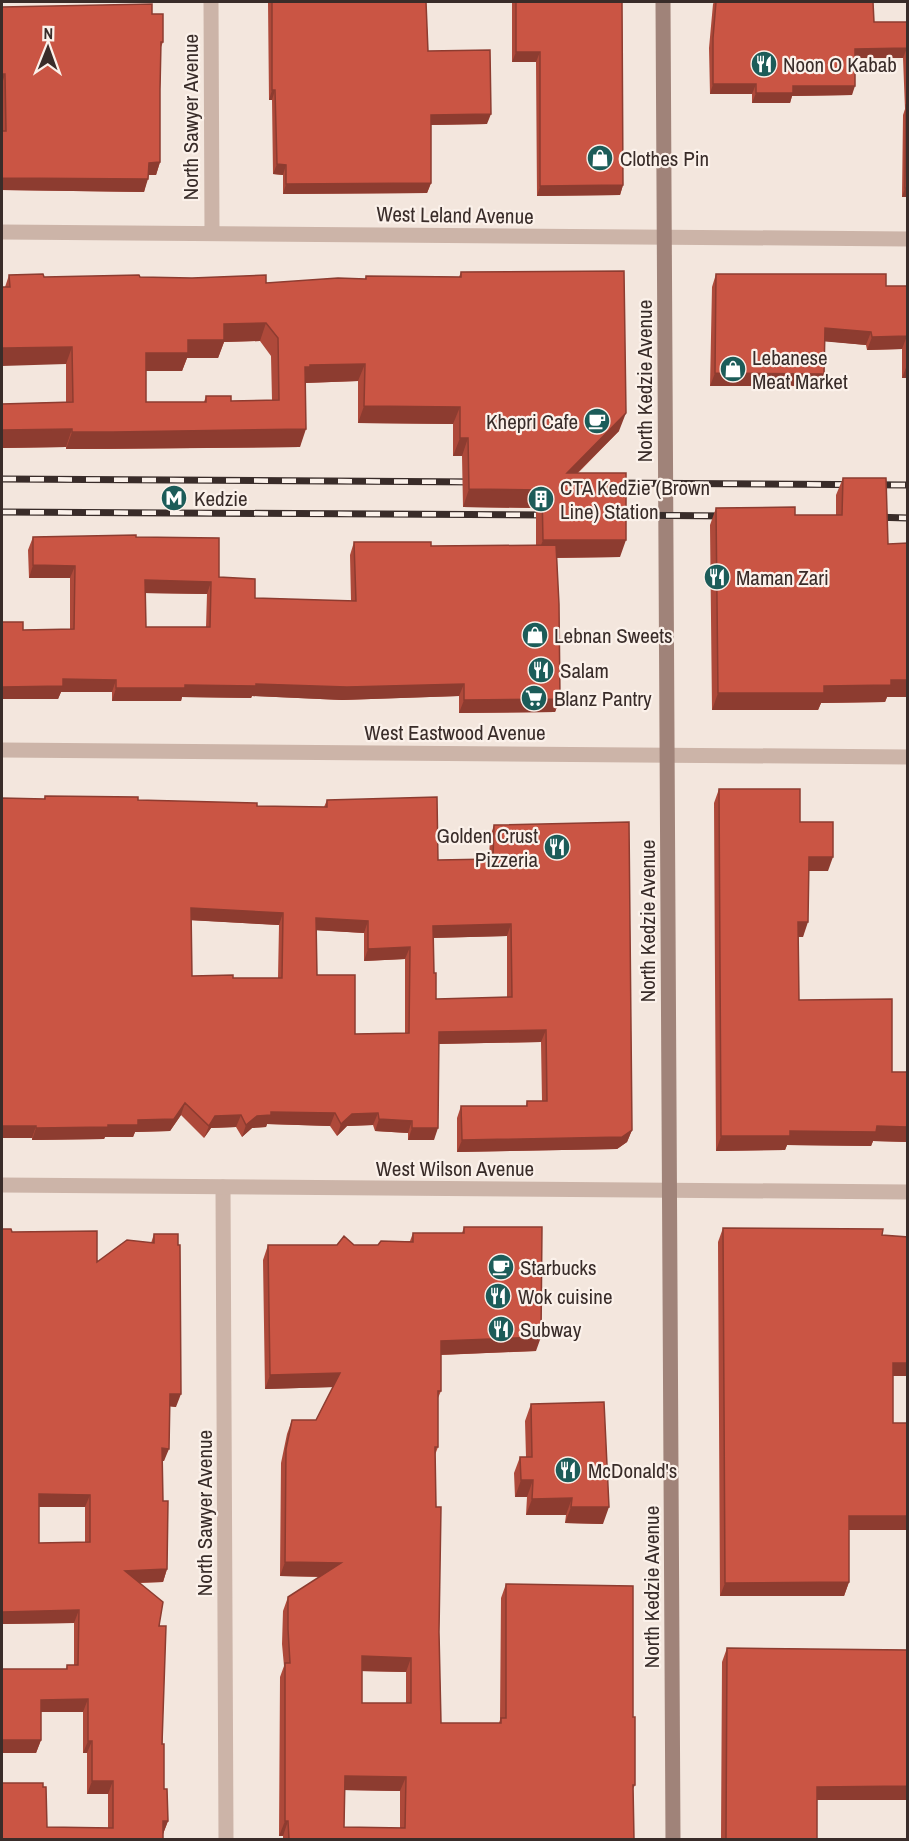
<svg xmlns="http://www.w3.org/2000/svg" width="909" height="1841" font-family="'Archivo Narrow',sans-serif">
<rect width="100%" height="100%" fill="#f3e6dd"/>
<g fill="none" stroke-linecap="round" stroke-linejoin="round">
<path stroke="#ccb4a8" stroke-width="15" d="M 211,2 L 212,233
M 2,232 L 908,239
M 2,750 L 908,757
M 223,1187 L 226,1840"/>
<path stroke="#ccb4a8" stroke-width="15" d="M 2,1185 L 908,1192"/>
<path stroke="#a08379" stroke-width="15" d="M 663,2 L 673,1840"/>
<defs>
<path id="rail" d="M 2,479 L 479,482
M 611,483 L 908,485
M 2,512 L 553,515
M 610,515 L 730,516
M 871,517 L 908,518"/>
</defs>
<use href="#rail" stroke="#392c29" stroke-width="7"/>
<use href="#rail" stroke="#fbf1ea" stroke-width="4.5" stroke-dasharray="14" stroke-linecap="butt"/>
</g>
<path fill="#ae493a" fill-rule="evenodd" d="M 268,2 L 426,2 L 428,51 L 487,124 L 431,125 L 431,183 L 427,193 L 283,194 L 283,175 L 273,174 L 272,100 L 269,100 Z
M 512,2 L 622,2 L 623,185 L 620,195 L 537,196 L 536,62 L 512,62 Z
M 714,2 L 873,2 L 874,22 L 908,22 L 908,197 L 902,197 L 903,115 L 905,109 L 903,58 L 855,58 L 852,95 L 792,96 L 790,103 L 752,103 L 752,94 L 710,94 L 709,48 L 713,4 Z
M 2,7 L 152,14 L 163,42 L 161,47 L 160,89 L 160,162 L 156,175 L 148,175 L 144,192 L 2,190 Z
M 461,272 L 619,431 L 578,473 L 620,557 L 557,558 L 560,699 L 555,712 L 459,713 L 459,696 L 342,700 L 252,696 L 251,698 L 182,697 L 181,701 L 112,701 L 112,692 L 61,692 L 58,699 L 2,699 L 2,622 L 23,630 L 70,629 L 70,578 L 29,578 L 28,550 L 33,537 L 136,537 L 219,577 L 255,598 L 351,601 L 350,555 L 354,542 L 431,546 L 536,545 L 536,508 L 463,507 L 462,456 L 453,456 L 453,424 L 358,423 L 358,381 L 305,383 L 300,447 L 108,449 L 66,449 L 66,447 L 2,448 L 2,404 L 66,402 L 66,364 L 5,287 L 9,275 L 44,277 L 140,277 L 266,283 L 365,279 L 366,276 L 459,277 ZM 260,341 L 271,356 L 272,400 L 231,401 L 206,396 L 204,402 L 146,402 L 146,371 L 182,371 L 187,358 L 218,358 L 224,342 ZM 145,593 L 207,594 L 206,627 L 146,627 Z
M 716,274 L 886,286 L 908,286 L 908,457 L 906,378 L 902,378 L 902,349 L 867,350 L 866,345 L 825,341 L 820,386 L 710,386 L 712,287 Z
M 843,478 L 887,697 L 885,702 L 821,703 L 818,710 L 712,710 L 710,525 L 716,508 L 795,515 L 836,515 L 836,495 Z
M 719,789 L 800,822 L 828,871 L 809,871 L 803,937 L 798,937 L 799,1000 L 892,1072 L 908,1072 L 908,1142 L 873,1141 L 871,1146 L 787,1145 L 785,1150 L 716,1151 L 714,803 Z
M 45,796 L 257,806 L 324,807 L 327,800 L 438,860 L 489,859 L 490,837 L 494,825 L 632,1130 L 627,1142 L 617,1149 L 457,1152 L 457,1118 L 461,1106 L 526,1106 L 527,1101 L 542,1101 L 541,1042 L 439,1044 L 434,1140 L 408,1140 L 408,1133 L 375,1131 L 373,1125 L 347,1126 L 337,1136 L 330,1126 L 267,1124 L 266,1127 L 252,1128 L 242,1137 L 236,1127 L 211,1128 L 204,1138 L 181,1115 L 170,1131 L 135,1132 L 133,1137 L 105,1137 L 104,1139 L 32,1140 L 32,1138 L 2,1138 L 2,798 L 44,799 ZM 191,920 L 279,925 L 278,978 L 233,978 L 192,976 ZM 316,930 L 364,933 L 364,961 L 405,959 L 405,1033 L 355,1034 L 317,975 ZM 507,936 L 507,998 L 436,999 L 434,973 L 433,938 Z
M 908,817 L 908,848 L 906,820 Z
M 908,861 L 908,892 L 906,892 L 906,865 Z
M 464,1227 L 536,1351 L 441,1355 L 441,1391 L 438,1398 L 438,1447 L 435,1455 L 441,1723 L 499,1723 L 500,1720 L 501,1598 L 506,1584 L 633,1717 L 635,1785 L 633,1789 L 634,1839 L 283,1839 L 283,1836 L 279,1836 L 280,1677 L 284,1666 L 282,1644 L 283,1611 L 288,1597 L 320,1577 L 280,1576 L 281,1463 L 287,1434 L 292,1420 L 316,1420 L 333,1387 L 265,1389 L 263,1260 L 268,1245 L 378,1245 L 410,1241 L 413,1233 L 462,1233 ZM 362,1671 L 406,1672 L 406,1703 L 362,1703 ZM 345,1790 L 400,1791 L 400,1828 L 344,1827 Z
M 723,1228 L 908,1237 L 908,1376 L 893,1376 L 893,1423 L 908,1423 L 908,1530 L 849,1530 L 849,1582 L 844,1596 L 720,1596 L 718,1242 Z
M 12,1232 L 97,1262 L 151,1243 L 154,1234 L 176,1407 L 170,1406 L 164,1461 L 162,1461 L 163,1501 L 167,1569 L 163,1582 L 140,1583 L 159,1626 L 164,1789 L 168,1821 L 163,1834 L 47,1827 L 108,1828 L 108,1794 L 87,1794 L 87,1753 L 83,1753 L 83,1712 L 41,1712 L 41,1740 L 36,1753 L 2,1753 L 66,1669 L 67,1665 L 74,1665 L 74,1623 L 2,1624 ZM 39,1507 L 85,1507 L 85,1542 L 39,1543 Z
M 531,1404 L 603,1524 L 565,1523 L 566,1515 L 526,1515 L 527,1497 L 515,1497 L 514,1473 L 520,1457 L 526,1457 L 525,1421 Z
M 727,1648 L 908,1650 L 908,1800 L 817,1800 L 817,1839 L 721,1839 L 722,1662 Z"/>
<path fill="#8d3c30" d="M 907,48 L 903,58 L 851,58 L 855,49 Z
M 516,52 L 540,52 L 536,62 L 512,62 Z
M 2,74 L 5,74 L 2,84 Z
M 713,84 L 756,84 L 752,94 L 710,94 Z
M 793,86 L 855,86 L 852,95 L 792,96 L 790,103 L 752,103 L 756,93 Z
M 272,90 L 275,90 L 272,100 L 269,100 Z
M 491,114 L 487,124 L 427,125 L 431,115 Z
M 160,162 L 156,175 L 144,175 L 149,163 Z
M 277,164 L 286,165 L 283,175 L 273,174 Z
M 2,178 L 148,179 L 144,192 L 2,190 Z
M 431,183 L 427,193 L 283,194 L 286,184 Z
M 623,185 L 620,195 L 537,196 L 540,186 Z
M 905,188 L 908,188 L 908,197 L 902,197 Z
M 266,323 L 260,341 L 224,342 L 218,358 L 187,358 L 182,371 L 140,371 L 146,353 L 188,340 L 224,324 Z
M 825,328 L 871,332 L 866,345 L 820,341 Z
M 907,336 L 902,349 L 867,350 L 872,337 Z
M 72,347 L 66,364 L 2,366 L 2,348 Z
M 365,364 L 358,381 L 304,383 L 305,367 L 310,365 Z
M 907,365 L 908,365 L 908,374 L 906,378 L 902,378 Z
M 715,373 L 824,374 L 820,386 L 710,386 Z
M 364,406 L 460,407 L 453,424 L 358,423 Z
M 626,413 L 619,431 L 560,490 L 567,473 Z
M 72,429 L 66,447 L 2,448 L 2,430 Z
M 306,429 L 300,447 L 66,449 L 72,432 Z
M 460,438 L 468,438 L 462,456 L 453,456 Z
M 469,489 L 542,490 L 536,508 L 463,507 Z
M 543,540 L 626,540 L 620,557 L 536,558 Z
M 33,565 L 75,566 L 70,578 L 29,578 Z
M 145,580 L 211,582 L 207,594 L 141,593 Z
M 63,679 L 116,680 L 112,692 L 61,692 L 58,699 L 2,699 L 2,687 Z
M 891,680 L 908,680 L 908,697 L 887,697 L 885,702 L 821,703 L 818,710 L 712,710 L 718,693 L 824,686 Z
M 256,684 L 464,684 L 459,696 L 342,700 L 252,696 L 251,698 L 182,697 L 181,701 L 112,701 L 116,688 L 185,685 Z
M 560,699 L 555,712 L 459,713 L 464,700 Z
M 809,857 L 833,857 L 828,871 L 804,871 Z
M 191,908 L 283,913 L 279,925 L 187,920 Z
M 316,918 L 368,921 L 364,933 L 312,930 Z
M 798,922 L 808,922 L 803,937 L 792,937 Z
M 511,924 L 507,936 L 429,938 L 433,926 Z
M 410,947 L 405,959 L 364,961 L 368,949 Z
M 546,1030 L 541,1042 L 434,1044 L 439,1032 Z
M 185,1103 L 181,1115 L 170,1131 L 135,1132 L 133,1137 L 105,1137 L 104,1139 L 32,1140 L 36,1128 L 108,1125 L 138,1120 Z
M 271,1112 L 335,1113 L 330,1126 L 267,1124 L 266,1127 L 252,1128 L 242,1137 L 246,1125 L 257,1116 Z
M 378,1113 L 373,1125 L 347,1126 L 337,1136 L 341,1124 L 352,1114 Z
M 241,1115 L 236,1127 L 211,1128 L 204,1138 L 209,1126 L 215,1116 Z
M 379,1119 L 412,1121 L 408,1133 L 375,1131 Z
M 2,1126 L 36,1126 L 32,1138 L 2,1138 Z
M 877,1126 L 908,1127 L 908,1142 L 873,1141 L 871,1146 L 787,1145 L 785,1150 L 716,1151 L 721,1136 L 790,1131 Z
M 412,1128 L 438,1128 L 434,1140 L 408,1140 Z
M 632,1130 L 627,1142 L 617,1149 L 457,1152 L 462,1140 Z
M 541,1337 L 536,1351 L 436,1355 L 441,1341 Z
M 893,1363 L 908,1363 L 908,1376 L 888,1376 Z
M 340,1373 L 335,1387 L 265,1389 L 270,1375 Z
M 170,1394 L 181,1394 L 176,1407 L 165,1406 Z
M 162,1448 L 169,1449 L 164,1461 L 158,1461 Z
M 521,1480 L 533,1480 L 527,1497 L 515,1497 Z
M 39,1494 L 90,1495 L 85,1507 L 34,1507 Z
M 572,1498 L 566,1515 L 526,1515 L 532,1499 Z
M 571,1507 L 609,1507 L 603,1524 L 565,1523 Z
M 849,1516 L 908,1516 L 908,1530 L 844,1530 Z
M 285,1562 L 341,1563 L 336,1577 L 280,1576 Z
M 167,1569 L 163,1582 L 121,1583 L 125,1571 Z
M 849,1582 L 844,1596 L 720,1596 L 725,1583 Z
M 79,1610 L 74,1623 L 2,1624 L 2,1612 Z
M 362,1656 L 411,1658 L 406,1672 L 357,1671 Z
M 88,1699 L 83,1712 L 36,1712 L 41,1700 Z
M 2,1740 L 41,1740 L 36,1753 L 2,1753 Z
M 88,1741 L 92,1741 L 87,1753 L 83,1753 Z
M 345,1776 L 406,1777 L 400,1791 L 340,1790 Z
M 92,1781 L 113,1781 L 108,1794 L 87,1794 Z
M 908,1786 L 908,1800 L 812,1800 L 817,1787 Z
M 163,1821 L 168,1821 L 163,1834 L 159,1834 Z
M 285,1821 L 288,1821 L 283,1836 L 279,1836 Z"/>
<path fill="#ca5544" stroke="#8d3c30" stroke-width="1.5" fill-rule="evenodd" d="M 272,2 L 426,2 L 428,51 L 490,50 L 491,114 L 431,115 L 431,183 L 286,184 L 286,165 L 277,164 L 275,90 L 272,90 Z
M 516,2 L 622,2 L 623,185 L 540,186 L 540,52 L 516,52 Z
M 716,2 L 873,2 L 874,22 L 908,22 L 908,72 L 907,48 L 855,49 L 855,86 L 793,86 L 793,93 L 756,93 L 756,84 L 713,84 L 713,38 Z
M 152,4 L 152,14 L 163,14 L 163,42 L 161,42 L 160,89 L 160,162 L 149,163 L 148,179 L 2,178 L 2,131 L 6,131 L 5,74 L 2,74 L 2,7 Z
M 906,105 L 908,105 L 908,188 L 905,188 Z
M 624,271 L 626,413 L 567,473 L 626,473 L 626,540 L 543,540 L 542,490 L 469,489 L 468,438 L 460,438 L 460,407 L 364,406 L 365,364 L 310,365 L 310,367 L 305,367 L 306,429 L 114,432 L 72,432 L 72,429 L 2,430 L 2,404 L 73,402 L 72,347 L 2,348 L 2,287 L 10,287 L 9,275 L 43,274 L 44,277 L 139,275 L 140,277 L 192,278 L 266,275 L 266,283 L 338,278 L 366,279 L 366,276 L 461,277 L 461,272 ZM 266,323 L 278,338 L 279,400 L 231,401 L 231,396 L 206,396 L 206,402 L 146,402 L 146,353 L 188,353 L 188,340 L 224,340 L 224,324 Z
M 716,274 L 886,274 L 886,286 L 908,286 L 908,365 L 907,365 L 907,336 L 872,337 L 871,332 L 825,328 L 824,374 L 715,373 Z
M 843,478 L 886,478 L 888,544 L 908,543 L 908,680 L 891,680 L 891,685 L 824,686 L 824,693 L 718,693 L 716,508 L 795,507 L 795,515 L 842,515 Z
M 136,535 L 136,537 L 219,538 L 219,577 L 255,579 L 255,598 L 356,601 L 354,542 L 431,542 L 431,546 L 556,545 L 559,604 L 560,699 L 464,700 L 464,684 L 347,687 L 256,684 L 256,686 L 185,685 L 185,688 L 116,688 L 116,680 L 63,679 L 63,686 L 2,687 L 2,622 L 23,622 L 23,630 L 74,629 L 75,566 L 33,565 L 33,537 ZM 145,580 L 211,582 L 210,627 L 146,627 Z
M 719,789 L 800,789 L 800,822 L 833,822 L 833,857 L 809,857 L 808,922 L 798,922 L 799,1000 L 892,999 L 892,1072 L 908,1072 L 908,1127 L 877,1126 L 876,1132 L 790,1131 L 790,1136 L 721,1136 Z
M 45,796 L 138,797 L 138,800 L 257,803 L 257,806 L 327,807 L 327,800 L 437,797 L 438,860 L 493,859 L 494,825 L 629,822 L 632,1130 L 622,1137 L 462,1140 L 461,1106 L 527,1106 L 527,1101 L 547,1101 L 546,1030 L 439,1032 L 438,1128 L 412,1128 L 412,1121 L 379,1119 L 378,1113 L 352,1114 L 341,1124 L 335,1113 L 271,1112 L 271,1115 L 257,1116 L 246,1125 L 241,1115 L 215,1116 L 209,1126 L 185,1103 L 174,1119 L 138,1120 L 138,1125 L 108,1125 L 108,1127 L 36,1128 L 36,1126 L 2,1126 L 2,798 L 45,799 ZM 191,908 L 283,913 L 282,978 L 233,978 L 233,975 L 192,976 ZM 316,918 L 368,921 L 368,949 L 410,947 L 409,1033 L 355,1034 L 355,975 L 317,975 ZM 511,924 L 512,997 L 436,999 L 436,973 L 434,973 L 433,926 Z
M 464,1227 L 542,1227 L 541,1337 L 441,1341 L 441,1391 L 438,1391 L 438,1447 L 435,1447 L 436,1507 L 441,1507 L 439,1632 L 441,1723 L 501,1723 L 501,1718 L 506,1718 L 506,1584 L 633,1586 L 633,1717 L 635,1717 L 635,1785 L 633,1785 L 634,1839 L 289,1839 L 288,1821 L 285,1821 L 285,1663 L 290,1663 L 288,1629 L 288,1597 L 341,1563 L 285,1562 L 286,1449 L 292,1420 L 316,1420 L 340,1373 L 270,1375 L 268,1245 L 337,1245 L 344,1236 L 354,1245 L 378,1245 L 381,1241 L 413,1242 L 413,1233 L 464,1233 ZM 362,1656 L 411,1658 L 411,1703 L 362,1703 ZM 345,1776 L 406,1777 L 405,1828 L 344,1827 Z
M 723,1228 L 883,1229 L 882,1235 L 908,1237 L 908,1363 L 893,1363 L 893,1423 L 908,1423 L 908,1516 L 849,1516 L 849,1582 L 725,1583 Z
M 2,1229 L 11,1229 L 12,1232 L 97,1231 L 97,1262 L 127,1240 L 154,1243 L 154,1234 L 178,1234 L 178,1245 L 180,1245 L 181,1394 L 170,1394 L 169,1449 L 162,1448 L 163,1501 L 168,1501 L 167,1569 L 125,1571 L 163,1602 L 159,1626 L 166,1626 L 162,1744 L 164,1744 L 164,1789 L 167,1789 L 168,1821 L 163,1821 L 163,1839 L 2,1839 L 2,1783 L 43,1783 L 43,1787 L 46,1787 L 47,1827 L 113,1828 L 113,1781 L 92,1781 L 92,1741 L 88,1741 L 88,1699 L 41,1700 L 41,1740 L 2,1740 L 2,1669 L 67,1669 L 67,1665 L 78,1665 L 79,1610 L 2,1612 ZM 39,1494 L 90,1495 L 90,1542 L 39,1543 Z
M 604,1402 L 609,1507 L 571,1507 L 572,1498 L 532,1499 L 533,1480 L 521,1480 L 520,1457 L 532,1457 L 531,1404 Z
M 727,1648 L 908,1650 L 908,1786 L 817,1787 L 817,1839 L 726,1839 Z"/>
<defs>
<symbol id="restaurant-disc" viewBox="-11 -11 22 22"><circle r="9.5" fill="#1c5c59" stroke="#fbf1ea"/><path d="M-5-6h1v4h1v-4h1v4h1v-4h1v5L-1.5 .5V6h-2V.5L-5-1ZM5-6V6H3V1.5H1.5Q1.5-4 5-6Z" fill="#fff"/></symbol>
<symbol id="shop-disc" viewBox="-11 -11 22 22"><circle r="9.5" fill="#1c5c59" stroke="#fbf1ea"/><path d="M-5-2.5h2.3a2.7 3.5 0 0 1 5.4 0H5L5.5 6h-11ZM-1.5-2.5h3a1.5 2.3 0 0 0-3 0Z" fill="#fff"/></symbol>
<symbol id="cafe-disc" viewBox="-11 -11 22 22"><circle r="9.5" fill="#1c5c59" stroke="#fbf1ea"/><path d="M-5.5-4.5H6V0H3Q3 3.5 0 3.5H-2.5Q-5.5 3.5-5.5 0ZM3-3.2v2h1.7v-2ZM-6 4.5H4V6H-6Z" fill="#fff"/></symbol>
<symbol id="metro-disc" viewBox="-11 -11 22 22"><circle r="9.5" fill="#1c5c59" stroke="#fbf1ea"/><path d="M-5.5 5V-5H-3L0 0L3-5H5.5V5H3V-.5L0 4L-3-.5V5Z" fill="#fff"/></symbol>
<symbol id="building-disc" viewBox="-11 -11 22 22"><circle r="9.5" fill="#1c5c59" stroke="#fbf1ea"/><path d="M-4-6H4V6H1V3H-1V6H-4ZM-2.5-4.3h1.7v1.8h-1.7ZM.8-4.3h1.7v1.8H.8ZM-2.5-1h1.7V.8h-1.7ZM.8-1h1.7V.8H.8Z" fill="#fff"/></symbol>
<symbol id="supermarket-disc" viewBox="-11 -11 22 22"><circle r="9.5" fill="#1c5c59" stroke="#fbf1ea"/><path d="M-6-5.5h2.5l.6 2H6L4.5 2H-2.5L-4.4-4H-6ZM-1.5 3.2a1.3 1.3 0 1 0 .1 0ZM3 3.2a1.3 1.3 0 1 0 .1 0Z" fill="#fff"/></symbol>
</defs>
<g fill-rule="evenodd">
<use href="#restaurant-disc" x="749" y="49" width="30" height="30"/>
<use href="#shop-disc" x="585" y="143" width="30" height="30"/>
<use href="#shop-disc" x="718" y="354" width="30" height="30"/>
<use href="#cafe-disc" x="582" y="406" width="30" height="30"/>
<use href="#metro-disc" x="159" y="483" width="30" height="30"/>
<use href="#building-disc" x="526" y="484" width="30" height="30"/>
<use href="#restaurant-disc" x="702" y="562" width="30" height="30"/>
<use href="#shop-disc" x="520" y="620" width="30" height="30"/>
<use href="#restaurant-disc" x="526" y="655" width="30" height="30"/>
<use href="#supermarket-disc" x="519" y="683" width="30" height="30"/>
<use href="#restaurant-disc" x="542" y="832" width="30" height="30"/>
<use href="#cafe-disc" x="486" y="1252" width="30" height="30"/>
<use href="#restaurant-disc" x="483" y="1281" width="30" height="30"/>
<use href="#restaurant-disc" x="486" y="1314" width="30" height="30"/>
<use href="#restaurant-disc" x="553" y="1455" width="30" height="30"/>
</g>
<g text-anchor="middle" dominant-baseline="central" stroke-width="4.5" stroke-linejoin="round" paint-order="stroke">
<g font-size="21" fill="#392c29" stroke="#fbf1ea" text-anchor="start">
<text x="783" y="64">Noon O Kabab</text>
<text x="620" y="158">Clothes Pin</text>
<text x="752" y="357">Lebanese<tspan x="752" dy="24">Meat Market</tspan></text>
<text x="578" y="421" text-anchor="end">Khepri Cafe</text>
<text x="560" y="487">CTA Kedzie (Brown<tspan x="560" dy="24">Line) Station</tspan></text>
<text x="194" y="498">Kedzie</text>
<text x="736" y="577">Maman Zari</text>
<text x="554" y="635">Lebnan Sweets</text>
<text x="560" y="670">Salam</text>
<text x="554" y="698">Blanz Pantry</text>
<text x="538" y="835" text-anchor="end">Golden Crust<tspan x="538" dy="24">Pizzeria</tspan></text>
<text x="520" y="1267">Starbucks</text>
<text x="518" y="1296">Wok cuisine</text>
<text x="520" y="1329">Subway</text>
<text x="588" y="1470">McDonald's</text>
</g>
<g font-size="21" fill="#392c29" stroke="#fbf1ea">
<text transform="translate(190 117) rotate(-90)">North Sawyer Avenue</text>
<text transform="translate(455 215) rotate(1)">West Leland Avenue</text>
<text transform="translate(644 381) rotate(-90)">North Kedzie Avenue</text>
<text x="455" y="732">West Eastwood Avenue</text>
<text transform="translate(647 921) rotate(-90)">North Kedzie Avenue</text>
<text x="455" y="1168">West Wilson Avenue</text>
<text transform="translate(204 1513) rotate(-90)">North Sawyer Avenue</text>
<text transform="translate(651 1587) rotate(-90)">North Kedzie Avenue</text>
</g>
</g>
<rect width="909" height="1841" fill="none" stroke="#392c29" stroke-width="6"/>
<g transform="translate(48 48) rotate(1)" stroke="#fbf1ea" stroke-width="4.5" paint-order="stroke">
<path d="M0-4.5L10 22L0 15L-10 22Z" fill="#392c29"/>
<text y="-9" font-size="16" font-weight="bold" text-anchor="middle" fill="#392c29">N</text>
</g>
</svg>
